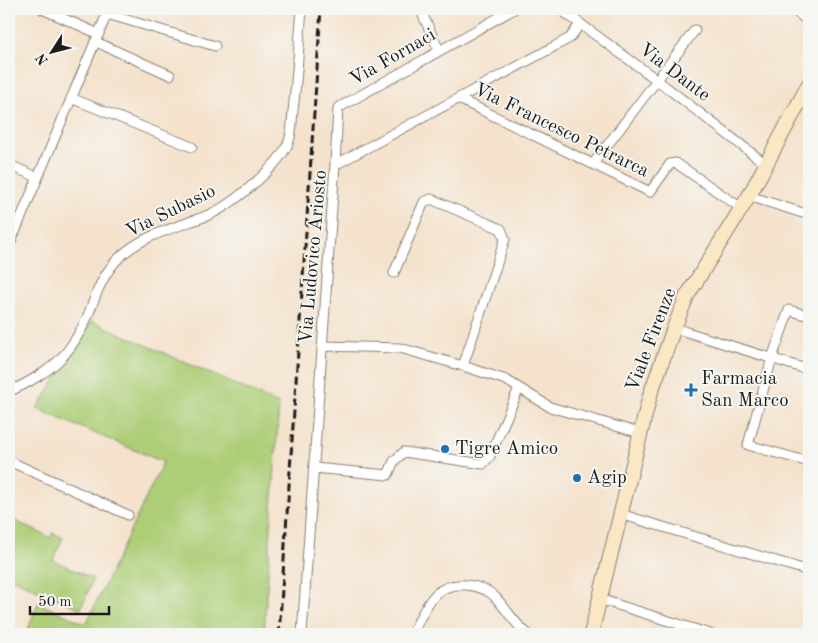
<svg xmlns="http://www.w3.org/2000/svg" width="818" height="643" font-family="'Old Standard TT',serif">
<rect width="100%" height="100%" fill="#f6f6f2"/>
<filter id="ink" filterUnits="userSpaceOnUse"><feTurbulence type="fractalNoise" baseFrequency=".02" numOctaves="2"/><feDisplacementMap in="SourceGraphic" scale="10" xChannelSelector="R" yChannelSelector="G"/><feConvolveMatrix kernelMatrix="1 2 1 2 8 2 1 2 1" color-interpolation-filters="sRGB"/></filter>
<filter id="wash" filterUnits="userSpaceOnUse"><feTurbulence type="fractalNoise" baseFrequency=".0096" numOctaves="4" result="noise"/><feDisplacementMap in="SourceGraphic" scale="20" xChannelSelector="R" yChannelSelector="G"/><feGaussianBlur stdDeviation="1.12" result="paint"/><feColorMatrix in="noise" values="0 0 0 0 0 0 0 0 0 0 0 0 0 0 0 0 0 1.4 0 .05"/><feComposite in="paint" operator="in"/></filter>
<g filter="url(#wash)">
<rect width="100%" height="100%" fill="#f4e2cc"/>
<path fill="#adce77" stroke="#64754a" d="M 92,321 L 279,404 L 264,634 L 26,634 L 38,603 L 86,624 L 163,462 L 37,409 Z
M 9,518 L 51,538 L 53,533 L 63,538 L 53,560 L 93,579 L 81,609 L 9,577 Z"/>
</g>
<g filter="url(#ink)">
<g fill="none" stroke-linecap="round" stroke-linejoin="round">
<defs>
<path id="street" d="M 42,9 L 99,34
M 420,9 L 439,50
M 560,9 L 657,80 L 767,165
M 793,9 L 809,22
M 107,14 L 215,46
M 96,42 L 170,75
M 71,98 L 192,147
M 459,99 L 650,192 L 670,164 L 676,163 L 741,208
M 593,164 L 695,30
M 9,165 L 37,177
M 335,165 L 338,108 L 514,9
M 749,196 L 809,215
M 9,246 L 109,9
M 394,273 L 424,202 L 431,199 L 501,229 L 505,239 L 463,366
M 809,316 L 789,310 L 772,358 L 748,445 L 809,462
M 674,328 L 809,370
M 322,346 L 400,348 L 463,366 L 506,380 L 550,407 L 640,433
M 9,391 C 24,386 52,369 63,356 C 71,348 82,329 87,318 C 95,298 101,277 116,261 C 140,235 175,228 206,216 C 230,207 281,165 289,141 C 292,132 292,120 293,111 C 297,77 299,43 302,9
M 9,461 L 128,515
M 314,468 L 388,475 L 394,461 L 404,452 L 483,464 L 490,456 L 519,388
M 620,514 L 809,571
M 599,599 L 710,634
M 302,634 L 335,165 L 570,38 L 580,24
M 412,634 C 426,608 432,582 467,585 C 476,586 489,590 495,597 C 507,609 514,624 528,634"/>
<path id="secondary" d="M 591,634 L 650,395 L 674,328 L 687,296 L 749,196 L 809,84"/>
</defs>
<use href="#street" stroke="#887f74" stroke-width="11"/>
<use href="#secondary" stroke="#887f74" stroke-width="16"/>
<use href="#street" stroke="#fff" stroke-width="9"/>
<use href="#secondary" stroke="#fae7c3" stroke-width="14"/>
<path stroke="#1c1c1c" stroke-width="3" stroke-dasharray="8 4" stroke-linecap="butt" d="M 279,634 L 321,9"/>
</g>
</g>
<g fill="#1f6fb2" stroke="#f6f6f2" stroke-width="2">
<path d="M688.5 382.5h5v5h5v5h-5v5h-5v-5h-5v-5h5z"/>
<circle cx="445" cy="449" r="5"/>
<circle cx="577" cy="478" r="5"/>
</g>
<g text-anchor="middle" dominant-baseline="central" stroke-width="4" stroke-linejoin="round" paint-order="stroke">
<g font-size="19" fill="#1c1c1c" stroke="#f6f6f2">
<text transform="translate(393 58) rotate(-30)">Via Fornaci</text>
<text transform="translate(674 73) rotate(37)">Via Dante</text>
<text transform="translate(561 131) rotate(26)">Via Francesco Petrarca</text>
<text transform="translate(171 212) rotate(-26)">Via Subasio</text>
<text transform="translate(314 257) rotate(-85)">Via Ludovico Ariosto</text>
<text transform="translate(652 340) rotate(-69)">Viale Firenze</text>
</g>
<g font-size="19" fill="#1c1c1c" stroke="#f6f6f2" text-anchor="start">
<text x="701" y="379">Farmacia<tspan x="701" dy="22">San Marco</tspan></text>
<text x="455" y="449">Tigre Amico</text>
<text x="587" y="478">Agip</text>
</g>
</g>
<rect width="818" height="643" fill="none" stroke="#f6f6f2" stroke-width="30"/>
<g transform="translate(52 52) rotate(234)" stroke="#f6f6f2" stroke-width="4" paint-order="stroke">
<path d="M0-4L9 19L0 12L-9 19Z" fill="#1c1c1c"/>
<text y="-8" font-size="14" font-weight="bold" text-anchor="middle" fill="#1c1c1c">N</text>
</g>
<path d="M30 606v8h79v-8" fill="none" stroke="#1c1c1c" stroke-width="2.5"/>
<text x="38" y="606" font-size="15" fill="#1c1c1c" stroke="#f6f6f2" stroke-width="4" paint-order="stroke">50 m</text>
</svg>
